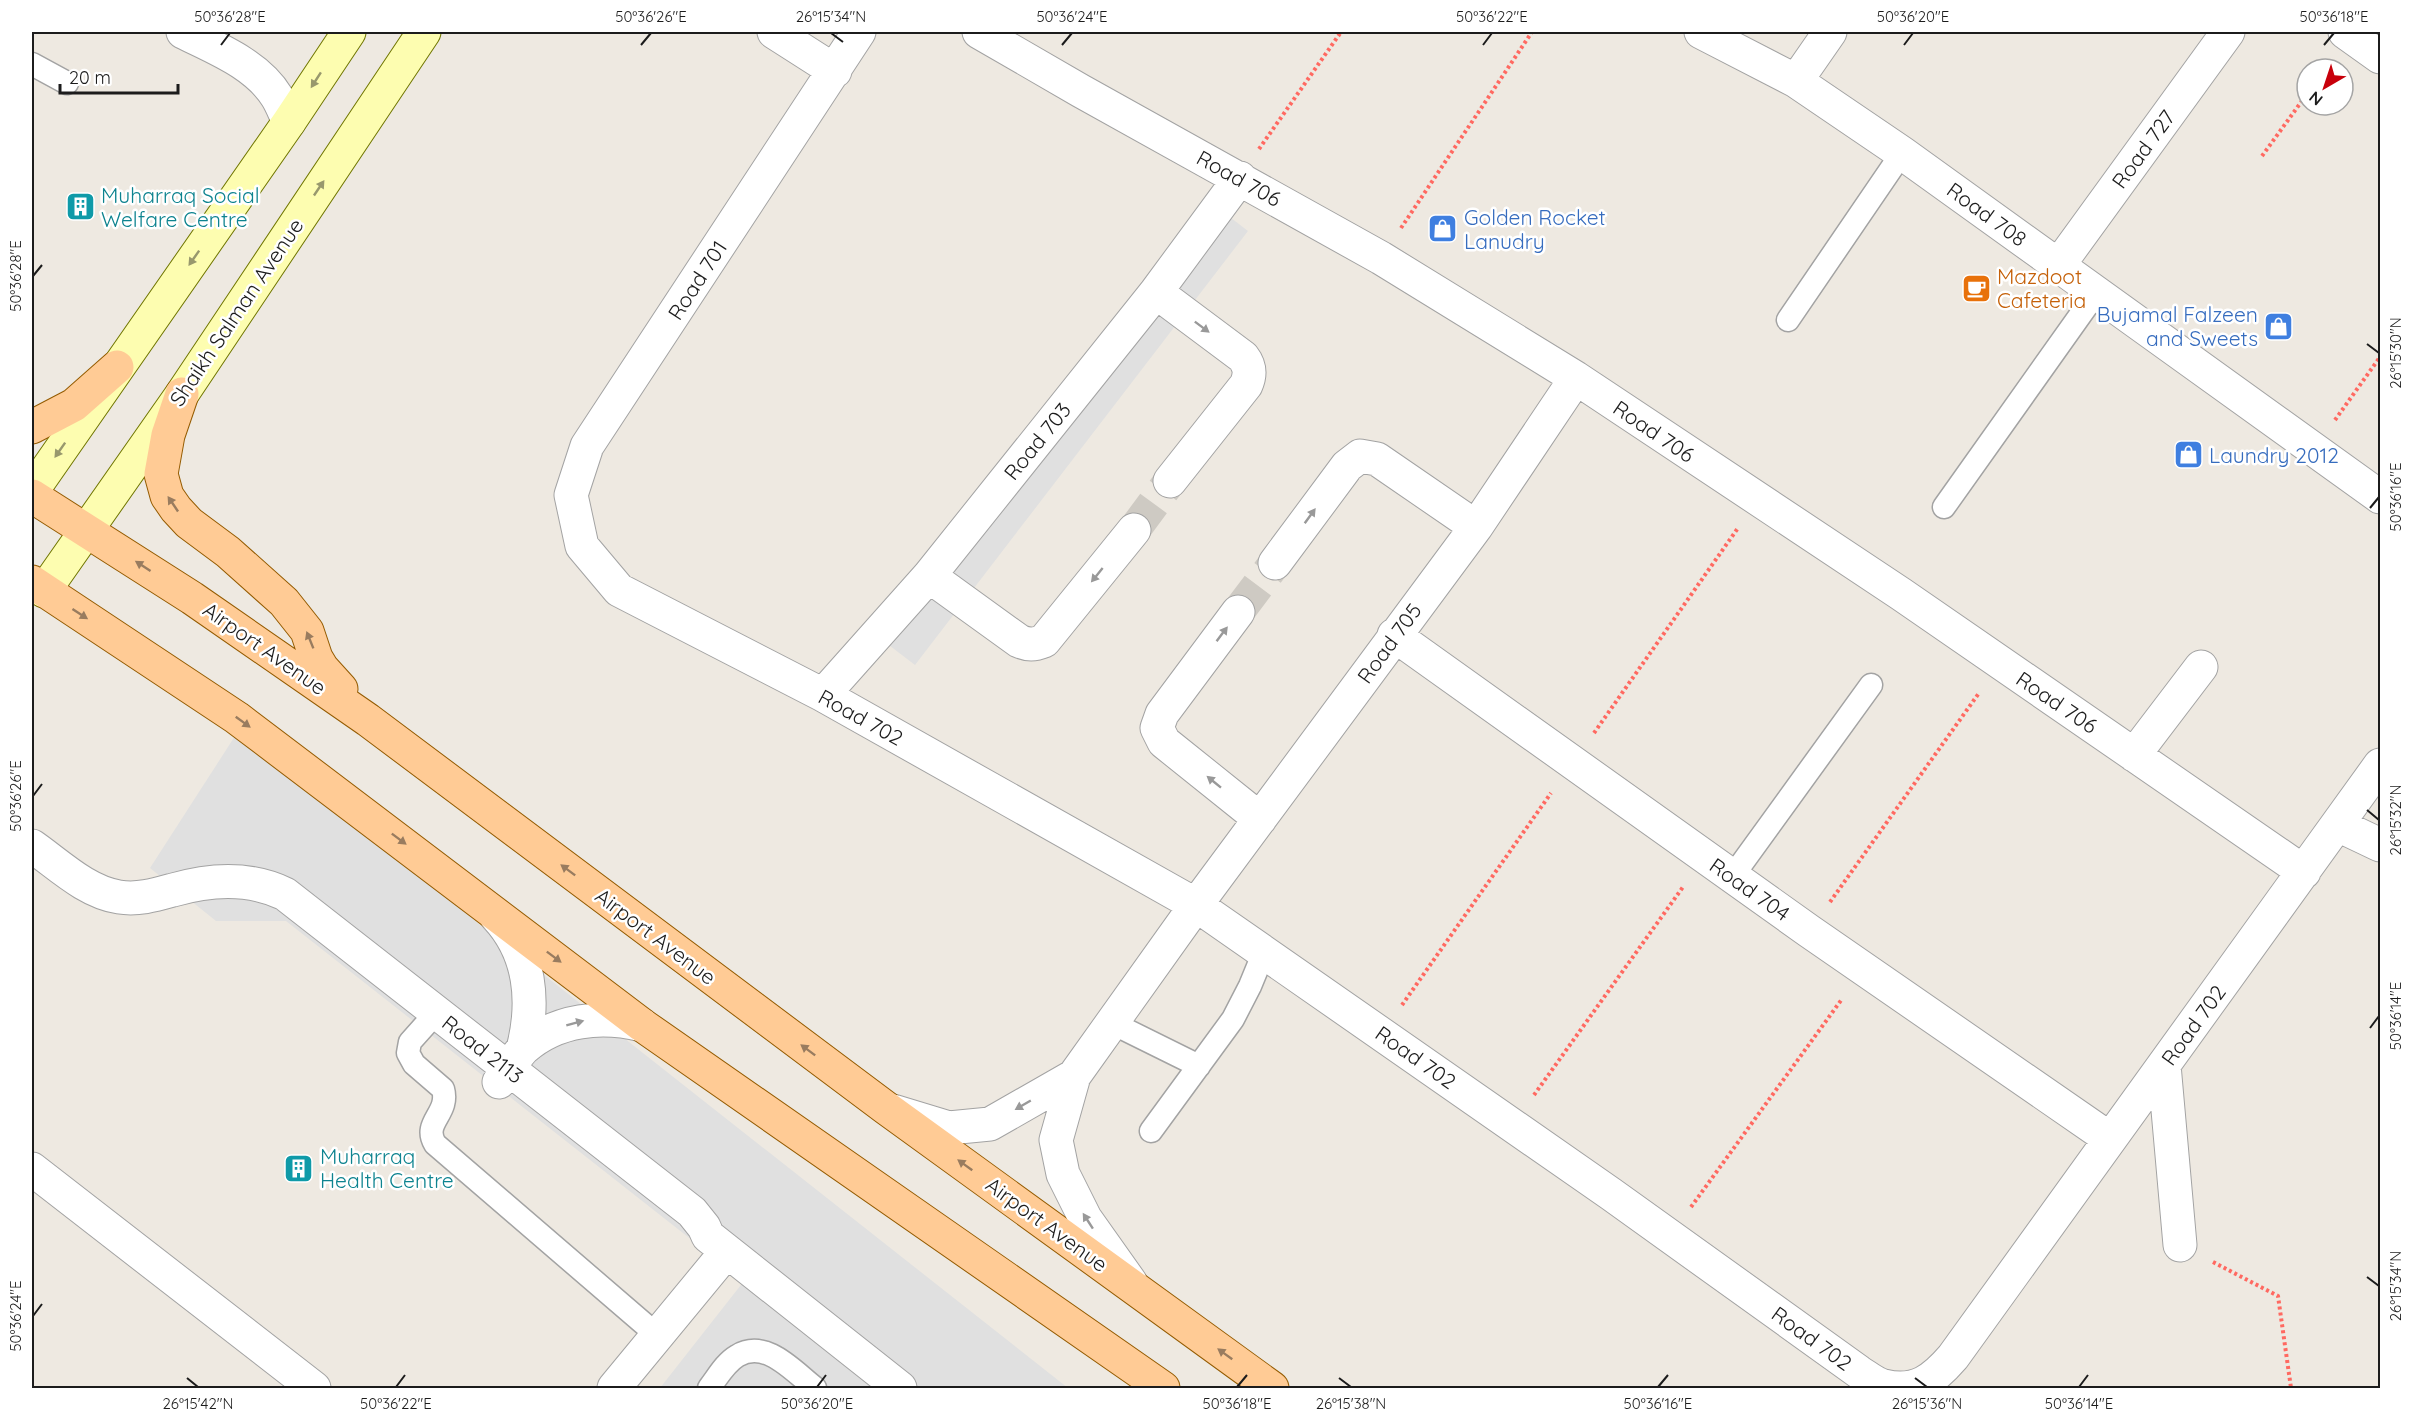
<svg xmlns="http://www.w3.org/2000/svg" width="2412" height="1420" font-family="Quicksand,sans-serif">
<rect width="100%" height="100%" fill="#eee9e1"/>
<path fill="#e0e0e0" d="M 1209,201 L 1248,231 L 915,665 L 877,636 Z
M 237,733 L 1068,1388 L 660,1388 L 744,1281 L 286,921 L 216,921 L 150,868 Z"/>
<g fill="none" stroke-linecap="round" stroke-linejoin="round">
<path stroke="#cecac3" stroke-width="33" stroke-dasharray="33 16" stroke-linecap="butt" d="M 1134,530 L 1170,481
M 1238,612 L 1275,563"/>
<defs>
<path id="service" d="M 32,64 L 67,83
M 1788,320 L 1902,153
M 1944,507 L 2096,293
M 1732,877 L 1871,685
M 436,1013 L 410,1042 L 408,1053 L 414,1064 L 443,1089 C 450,1114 422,1122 435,1144 L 657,1335
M 1112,1023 L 1199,1066
M 1151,1131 L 1233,1019 L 1250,986 L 1264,952
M 709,1388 C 717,1378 725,1363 737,1356 C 766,1338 794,1372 815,1388"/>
<path id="minor" d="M 774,32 L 835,71
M 859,32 L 587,446 L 571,495 L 582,546 L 619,590 L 823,695 L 1196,905 L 1611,1194 L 1859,1372 C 1867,1377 1875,1384 1884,1386 C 1916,1394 1934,1379 1953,1357 L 2380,765
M 979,32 L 1081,91 L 1381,258 L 1576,378 L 1901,594 L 2304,872
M 1701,32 L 1796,81 L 1902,153 L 2380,497
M 2345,32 L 2380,57
M 1796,81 L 1830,32
M 2058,266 L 2228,32
M 1156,292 L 1243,357 C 1250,366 1251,374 1246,385 L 1170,481
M 1275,563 L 1347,466 L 1360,456 L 1377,459 L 1476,527
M 929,576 L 1019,641 C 1028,645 1034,645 1044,641 L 1134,530
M 1238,612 L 1162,714 L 1157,728 L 1164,742 L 1260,819
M 1394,635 L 1809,931 L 2110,1139
M 823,695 L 929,576 L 1156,292 L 1240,178
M 2134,755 L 2201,667
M 2338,825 L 2380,845
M 32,846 C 58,864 86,892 119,897 C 138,900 155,895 173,890 C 211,879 250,877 285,894 L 692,1212 L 704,1227 L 708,1236 L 900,1388
M 496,916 C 531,953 535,1002 523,1049
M 2164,1065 L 2180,1245
M 499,1082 C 507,1071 515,1057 524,1048 C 557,1019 602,1015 642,1025
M 893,1111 L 949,1128 L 990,1124 L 1074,1076
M 32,1169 L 314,1388
M 1131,1283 L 1085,1218 L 1063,1174 L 1056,1140 L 1074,1076 L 1196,905 L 1476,527 L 1576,378
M 614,1388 L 727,1251"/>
<path id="tertiary" d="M 183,32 C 215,48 257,64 277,97 C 282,105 285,114 289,122"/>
<path id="secondary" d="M 32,491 L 289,122 L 349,32
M 44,591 L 182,394 L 424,32"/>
<path id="primary" d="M 182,394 L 168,435 L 161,474 L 167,496 L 176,509 L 189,523 L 228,552 L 284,602 L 307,631 L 316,658 L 322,668 L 341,689
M 32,427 L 74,405 L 117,367
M 32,496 L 192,598 L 368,720 L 886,1108 L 1272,1388
M 32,582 L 237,718 L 642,1025 L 1163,1388"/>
</defs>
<use href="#service" stroke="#a3a3a3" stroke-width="25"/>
<use href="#minor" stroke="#a3a3a3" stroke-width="35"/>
<use href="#tertiary" stroke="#a3a3a3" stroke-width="35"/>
<use href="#secondary" stroke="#707600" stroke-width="35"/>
<use href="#primary" stroke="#945b00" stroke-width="35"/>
<path stroke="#ff6961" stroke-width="4" stroke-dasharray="3 3" stroke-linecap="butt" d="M 1259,149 L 1341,32
M 2262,156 L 2307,94
M 1401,228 L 1532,32
M 2335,420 L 2380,357
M 1594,733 L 1738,528
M 1830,902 L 1979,693
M 1402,1005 L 1551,793
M 1534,1095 L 1683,887
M 1691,1207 L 1842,999
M 2213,1262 L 2278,1296 L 2291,1388"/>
<use href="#service" stroke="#fff" stroke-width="22"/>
<use href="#minor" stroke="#fff" stroke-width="33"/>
<use href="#tertiary" stroke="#fff" stroke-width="33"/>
<use href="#secondary" stroke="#fdfdb0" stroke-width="33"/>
<use href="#primary" stroke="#ffcb95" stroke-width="33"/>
</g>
<defs><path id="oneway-solid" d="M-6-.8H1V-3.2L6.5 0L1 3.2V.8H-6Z" transform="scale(1.5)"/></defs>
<g fill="#98986d">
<use href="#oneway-solid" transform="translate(316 80) rotate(123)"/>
<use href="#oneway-solid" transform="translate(319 188) rotate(-56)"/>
<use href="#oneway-solid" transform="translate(194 258) rotate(125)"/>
<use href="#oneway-solid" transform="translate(60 450) rotate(125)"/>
</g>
<g fill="#999">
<use href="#oneway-solid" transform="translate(1202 327) rotate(37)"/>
<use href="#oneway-solid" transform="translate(1310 516) rotate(-54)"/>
<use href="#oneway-solid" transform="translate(1097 575) rotate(129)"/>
<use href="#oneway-solid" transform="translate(1222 634) rotate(-53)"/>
<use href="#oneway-solid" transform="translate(1214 782) rotate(-141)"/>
<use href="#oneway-solid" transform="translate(575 1023) rotate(-15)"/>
<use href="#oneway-solid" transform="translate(1023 1105) rotate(150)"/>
<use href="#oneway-solid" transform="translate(1088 1221) rotate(-123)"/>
</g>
<g fill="#997c5f">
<use href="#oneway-solid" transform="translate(173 504) rotate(-124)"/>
<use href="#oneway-solid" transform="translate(143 566) rotate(-147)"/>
<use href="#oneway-solid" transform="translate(80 614) rotate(33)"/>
<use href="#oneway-solid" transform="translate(310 640) rotate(-112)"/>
<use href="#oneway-solid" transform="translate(243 722) rotate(36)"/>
<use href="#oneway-solid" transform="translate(399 839) rotate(37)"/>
<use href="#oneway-solid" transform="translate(568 870) rotate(-143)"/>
<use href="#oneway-solid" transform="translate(554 957) rotate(37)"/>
<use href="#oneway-solid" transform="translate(808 1050) rotate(-143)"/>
<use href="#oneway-solid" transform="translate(965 1165) rotate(-144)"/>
<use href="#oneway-solid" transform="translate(1225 1354) rotate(-144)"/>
</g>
<path fill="none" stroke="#1c1c1c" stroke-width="2" d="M 831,33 L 843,42M 221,45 L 230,33M 641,45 L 651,33M 1062,45 L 1072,33M 1483,45 L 1492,33M 1904,45 L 1913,33M 2324,45 L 2334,33M 33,276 L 42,265M 2367,344 L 2379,353M 2370,508 L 2379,497M 33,796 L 42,784M 2367,810 L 2379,820M 2370,1028 L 2379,1016M 2367,1277 L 2379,1286M 33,1316 L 42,1304M 187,1378 L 198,1387M 1339,1378 L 1351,1387M 1915,1378 L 1927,1387M 396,1387 L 405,1375M 817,1387 L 826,1375M 1237,1387 L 1247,1375M 1658,1387 L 1668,1375M 2079,1387 L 2088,1375"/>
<defs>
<symbol id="building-square" viewBox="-11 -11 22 22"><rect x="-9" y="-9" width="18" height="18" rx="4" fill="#0f9aa8" stroke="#fff"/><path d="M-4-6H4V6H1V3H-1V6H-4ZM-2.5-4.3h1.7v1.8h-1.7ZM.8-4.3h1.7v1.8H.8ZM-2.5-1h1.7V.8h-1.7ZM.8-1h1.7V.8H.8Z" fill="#fff"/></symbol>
<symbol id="shop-square" viewBox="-11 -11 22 22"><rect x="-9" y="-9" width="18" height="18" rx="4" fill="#3f7fe0" stroke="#fff"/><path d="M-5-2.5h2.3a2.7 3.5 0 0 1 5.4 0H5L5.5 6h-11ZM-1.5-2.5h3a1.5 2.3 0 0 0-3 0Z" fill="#fff"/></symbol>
<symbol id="cafe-square" viewBox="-11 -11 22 22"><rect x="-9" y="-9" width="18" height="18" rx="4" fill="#e8710a" stroke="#fff"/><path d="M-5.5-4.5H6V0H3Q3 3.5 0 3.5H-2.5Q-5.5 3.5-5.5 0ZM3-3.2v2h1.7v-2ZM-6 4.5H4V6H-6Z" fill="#fff"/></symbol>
</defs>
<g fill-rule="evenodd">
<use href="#building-square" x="64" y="190" width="33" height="33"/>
<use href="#shop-square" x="1426" y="212" width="33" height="33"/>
<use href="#cafe-square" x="1960" y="272" width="33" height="33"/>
<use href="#shop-square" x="2262" y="310" width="33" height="33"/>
<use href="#shop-square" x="2172" y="438" width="33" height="33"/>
<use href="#building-square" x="282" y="1152" width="33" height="33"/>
</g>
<g text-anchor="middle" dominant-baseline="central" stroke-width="5" stroke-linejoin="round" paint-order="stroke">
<g font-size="21" fill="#1c1c1c" stroke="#fff">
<text transform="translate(2143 149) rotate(-54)">Road 727</text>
<text transform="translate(1239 178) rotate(29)">Road 706</text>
<text transform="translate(1987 214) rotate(36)">Road 708</text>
<text transform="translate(697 280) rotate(-57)">Road 701</text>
<text transform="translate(236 312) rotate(-56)">Shaikh Salman Avenue</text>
<text transform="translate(1654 431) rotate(34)">Road 706</text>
<text transform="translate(1037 441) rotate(-51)">Road 703</text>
<text transform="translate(1389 643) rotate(-54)">Road 705</text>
<text transform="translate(265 648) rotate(35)">Airport Avenue</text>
<text transform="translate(2057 702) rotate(34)">Road 706</text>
<text transform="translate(861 717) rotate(29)">Road 702</text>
<text transform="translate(1750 889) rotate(35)">Road 704</text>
<text transform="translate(656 936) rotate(37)">Airport Avenue</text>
<text transform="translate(2193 1025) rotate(-54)">Road 702</text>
<text transform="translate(483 1049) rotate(38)">Road 2113</text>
<text transform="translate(1416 1057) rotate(35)">Road 702</text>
<text transform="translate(1047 1224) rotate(36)">Airport Avenue</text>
<text transform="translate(1812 1338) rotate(36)">Road 702</text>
</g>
<g font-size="21" fill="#0d838f" stroke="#fff" text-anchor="start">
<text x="101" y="195">Muharraq Social<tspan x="101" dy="24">Welfare Centre</tspan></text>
<text x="320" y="1156">Muharraq<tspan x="320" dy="24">Health Centre</tspan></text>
</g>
<g font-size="21" fill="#366cbe" stroke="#fff" text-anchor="start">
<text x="1464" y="217">Golden Rocket<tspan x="1464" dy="24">Lanudry</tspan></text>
<text x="2258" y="314" text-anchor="end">Bujamal Falzeen<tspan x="2258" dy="24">and Sweets</tspan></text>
<text x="2209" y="455">Laundry 2012</text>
</g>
<g font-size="21" fill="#c56008" stroke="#fff" text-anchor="start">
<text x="1997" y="276">Mazdoot<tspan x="1997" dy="24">Cafeteria</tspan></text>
</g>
</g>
<rect width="2412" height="1420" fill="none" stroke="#ffffff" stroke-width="66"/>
<g transform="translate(2325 87) rotate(219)"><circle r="28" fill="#ffffff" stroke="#a4a4a4" stroke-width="1.5"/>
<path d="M0-4.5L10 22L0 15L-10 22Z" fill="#c8000b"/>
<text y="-9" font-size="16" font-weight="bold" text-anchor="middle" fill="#1c1c1c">N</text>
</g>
<path d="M60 84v9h118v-9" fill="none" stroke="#1c1c1c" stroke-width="3"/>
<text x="69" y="84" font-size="18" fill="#1c1c1c" stroke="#ffffff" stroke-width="4.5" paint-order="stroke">20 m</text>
<rect x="33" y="33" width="2346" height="1354" fill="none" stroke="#1c1c1c" stroke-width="2"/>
<g font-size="15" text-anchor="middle" fill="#1c1c1c">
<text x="230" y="22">50°36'28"E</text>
<text x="651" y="22">50°36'26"E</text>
<text x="831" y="22">26°15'34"N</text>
<text x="1072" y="22">50°36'24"E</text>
<text x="1492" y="22">50°36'22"E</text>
<text x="1913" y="22">50°36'20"E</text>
<text x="2334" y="22">50°36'18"E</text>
<text transform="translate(16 276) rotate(-90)" y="5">50°36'28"E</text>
<text transform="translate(2396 353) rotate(-90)" y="5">26°15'30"N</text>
<text transform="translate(2396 497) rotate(-90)" y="5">50°36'16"E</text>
<text transform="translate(16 796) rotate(-90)" y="5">50°36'26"E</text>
<text transform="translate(2396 820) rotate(-90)" y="5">26°15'32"N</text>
<text transform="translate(2396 1016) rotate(-90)" y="5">50°36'14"E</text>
<text transform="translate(2396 1286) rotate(-90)" y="5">26°15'34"N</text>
<text transform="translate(16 1316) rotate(-90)" y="5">50°36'24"E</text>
<text x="198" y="1409">26°15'42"N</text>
<text x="396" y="1409">50°36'22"E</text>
<text x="817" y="1409">50°36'20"E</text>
<text x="1237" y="1409">50°36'18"E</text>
<text x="1351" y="1409">26°15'38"N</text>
<text x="1658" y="1409">50°36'16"E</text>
<text x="1927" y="1409">26°15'36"N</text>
<text x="2079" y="1409">50°36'14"E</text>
</g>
</svg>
